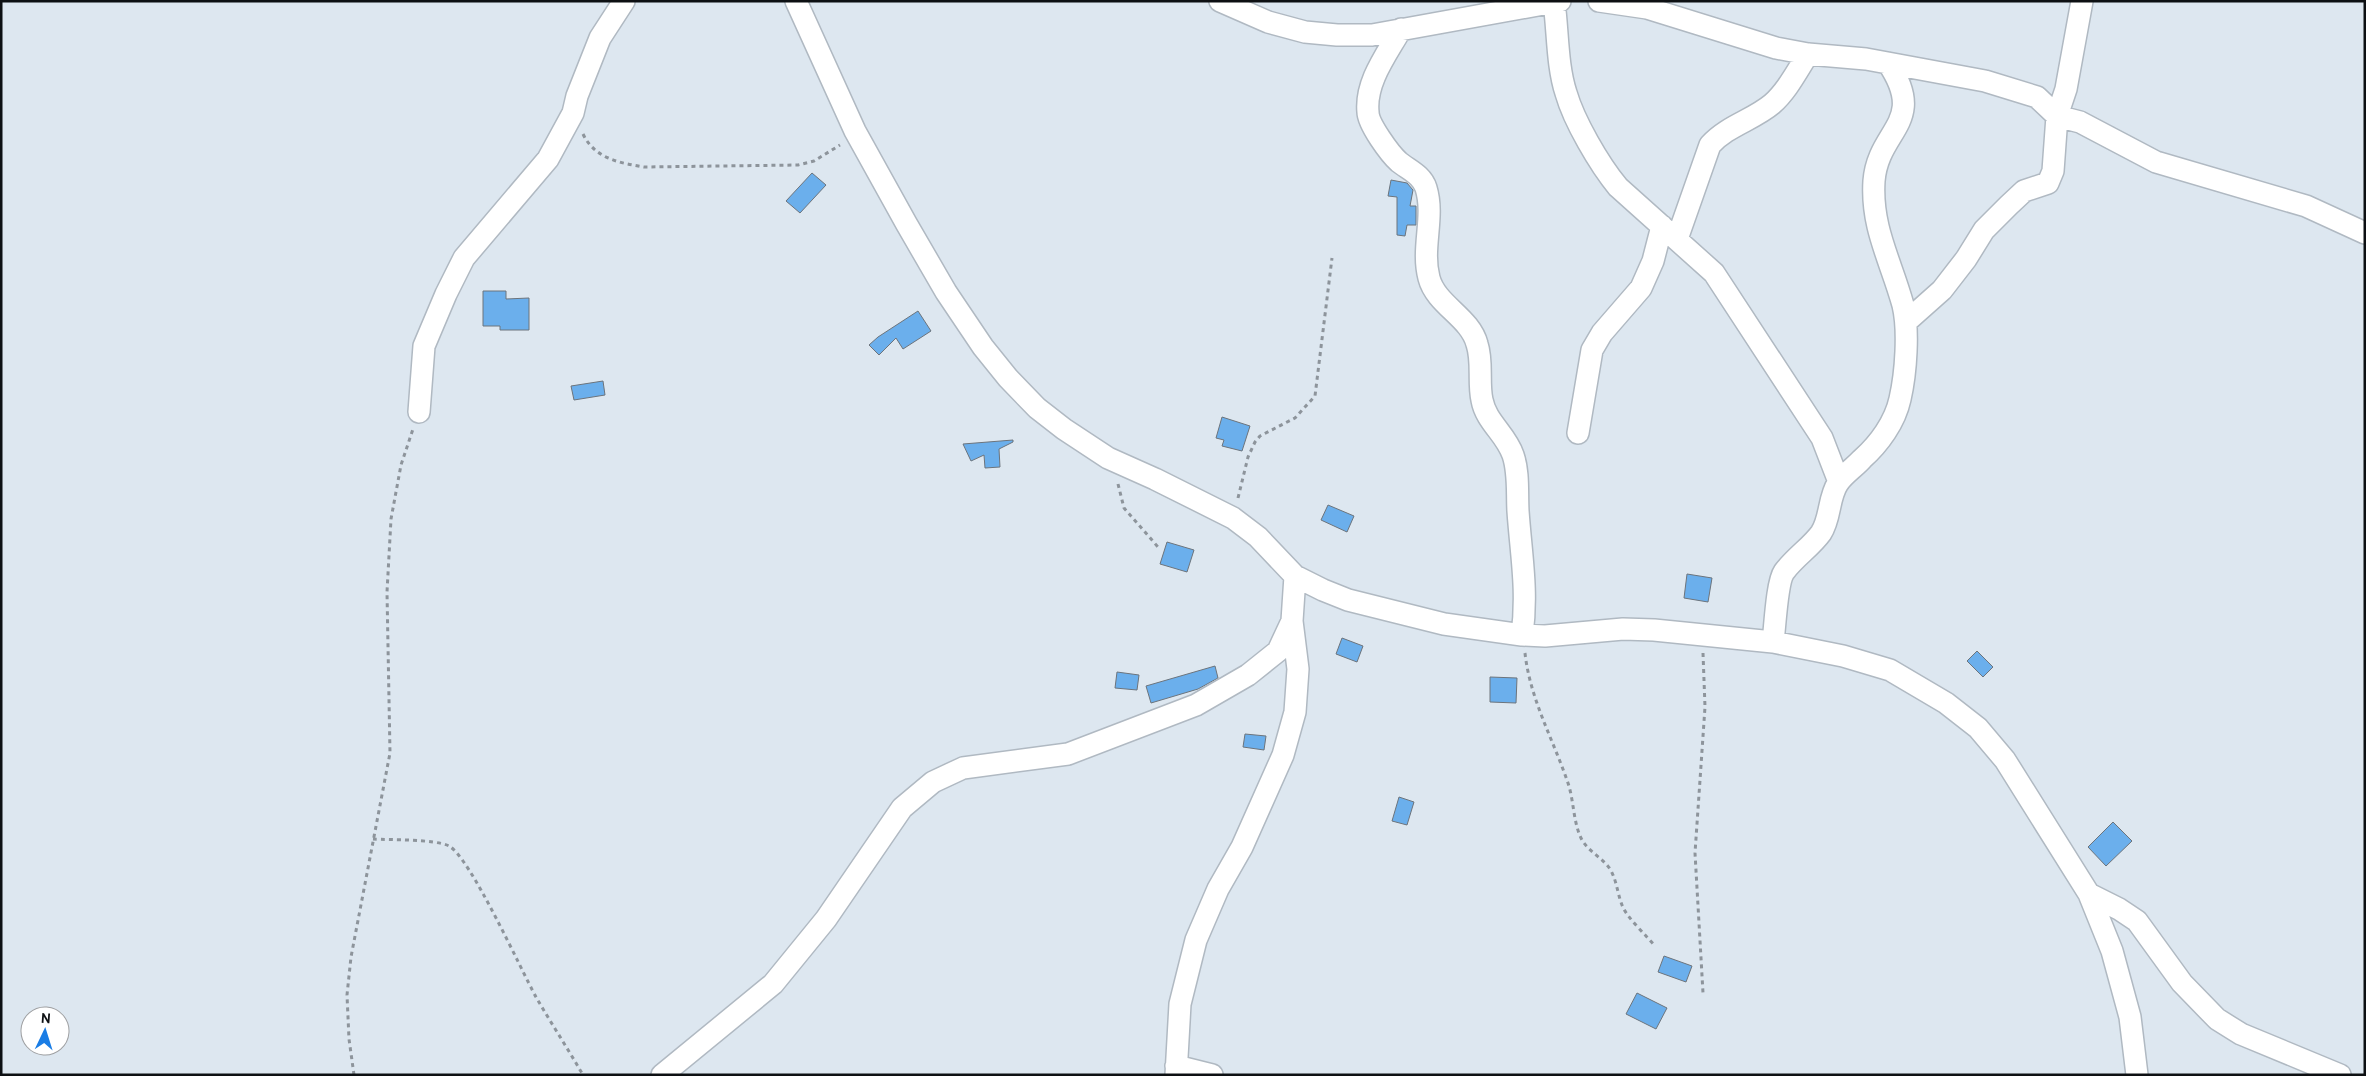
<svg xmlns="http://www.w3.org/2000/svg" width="2366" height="1076" viewBox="0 0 2366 1076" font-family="Overpass,sans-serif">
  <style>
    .building { fill: #6bafec; stroke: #6c747c }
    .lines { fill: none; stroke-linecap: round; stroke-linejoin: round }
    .street-casing { stroke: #b0b9c2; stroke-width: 24 }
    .path { stroke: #8d949b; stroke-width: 3; stroke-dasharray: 4 4; stroke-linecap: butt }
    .street { stroke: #fff; stroke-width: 21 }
  </style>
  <rect width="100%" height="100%" fill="#dde7f0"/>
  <path class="building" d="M812,173l14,12 -26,28 -14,-12z
    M1391,180l16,3 6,7 -3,16h6v19h-9l-2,11 -8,-1v-38l-9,-1z
    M483,291h23v8l23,-1v32h-29v-4h-17z
    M918,311l13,20 -28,18 -7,-11 -17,17 -10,-10 9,-8z
    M603,381l2,14 -31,5 -3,-14z
    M1222,417l28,9 -8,25 -20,-5 2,-6 -8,-2z
    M1013,440v2l-14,7 1,18 -15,1 -1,-13 -13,6 -8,-17z
    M1328,505l26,11 -7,16 -26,-12z
    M1167,542l27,8 -7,22 -27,-8z
    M1687,574l25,4 -4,24 -24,-4z
    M1342,638l21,8 -6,16 -21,-8z
    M1977,651l16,16 -10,10 -16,-16z
    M1215,666l3,12 -20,11 -47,14 -5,-17z
    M1117,672l22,3 -2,15 -22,-2z
    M1490,677l27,1 -1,25 -26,-1z
    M1245,734l21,2 -2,14 -21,-3z
    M1399,797l15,5 -7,23 -15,-4z
    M2113,822l19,19 -26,25 -18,-19z
    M1664,956l28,10 -6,16 -28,-10z
    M1637,993l30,15 -11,21 -30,-15z"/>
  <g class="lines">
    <defs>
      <path id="street" d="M796,1l59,130 51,92 40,69 37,55 25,31 29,30 27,21 44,29 47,21 78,39 25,19 37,39 28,14 25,10 96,24 78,11 23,1 78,-7 31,1 119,12 70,14 47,14 56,33 32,25 27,32 84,134 23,57 18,66 7,58
        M1220,1l48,21 37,10 32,3h35l188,-34
        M1599,1l48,7 129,40 32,6 58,5 119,22 52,16 20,19 23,6 76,40 150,44 59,27
        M1554,2c4,29 3,64 12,91 8,28 33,71 52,94l96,86 108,165 17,44
        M1401,29c-14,25 -36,53 -33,83 0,12 22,42 31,50 10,8 23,13 27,26 9,29 -5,60 3,90 7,27 41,39 48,66 6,18 1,38 5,56 4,22 24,34 31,55 6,17 4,38 5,56 3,43 10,80 4,124
        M1677,239l33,-94c17,-19 43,-25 62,-41 15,-13 25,-33 36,-50
        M1906,322l36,-32 24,-31 18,-29 25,-25 15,-14 24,-8 5,-12 4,-55 9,-27 16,-88
        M419,412l5,-66 22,-52 18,-36 84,-99 25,-46 4,-17 23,-58 24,-37
        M1578,433l14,-83 10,-17 39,-45 12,-27 9,-35
        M1773,642c2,-16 4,-60 11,-70 11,-15 27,-25 37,-39 10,-15 7,-35 17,-50 6,-9 17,-16 24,-24 17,-15 33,-37 38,-60 6,-26 9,-69 3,-94 -12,-44 -32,-77 -29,-124 4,-52 54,-58 14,-118
        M2089,894l30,15 18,12 45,62 35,36 24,15 99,41
        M1176,1066l36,9
        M662,1075l111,-91 53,-65 76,-111 31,-26 30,-14 105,-14 128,-49 52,-30 30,-24 14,-30 3,-45
        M1176,1075l4,-71 16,-64 22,-51 24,-42 41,-92 12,-43 3,-43 -6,-48"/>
    </defs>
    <use href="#street" class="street-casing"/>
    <path class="path" d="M583,134c12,25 37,29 61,33l154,-2 16,-4 26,-16
      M1118,484l6,24 34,39
      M1238,498l10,-41 7,-15 5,-6 35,-18 20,-22 17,-138
      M1525,653c5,46 28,86 43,130 6,18 5,38 13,55 6,13 21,19 29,31 7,12 7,23 12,36 4,12 25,31 33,41
      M1703,653l2,54 -10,146 8,140
      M373,839c17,1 62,0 76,7 21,11 72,124 87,151 15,26 32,52 47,78
      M354,1075l-5,-36 -2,-44 4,-38 39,-204 -3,-161 4,-73 10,-54 12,-36"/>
    <use href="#street" class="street"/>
  </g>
  <rect width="2366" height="1076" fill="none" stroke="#0d1013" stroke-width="5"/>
  <g transform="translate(45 1031) rotate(4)"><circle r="24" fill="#ffffff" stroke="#9e9fa1"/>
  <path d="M0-4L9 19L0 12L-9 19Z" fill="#1a7de5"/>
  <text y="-8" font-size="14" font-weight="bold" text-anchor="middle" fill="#0d1013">N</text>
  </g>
</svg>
